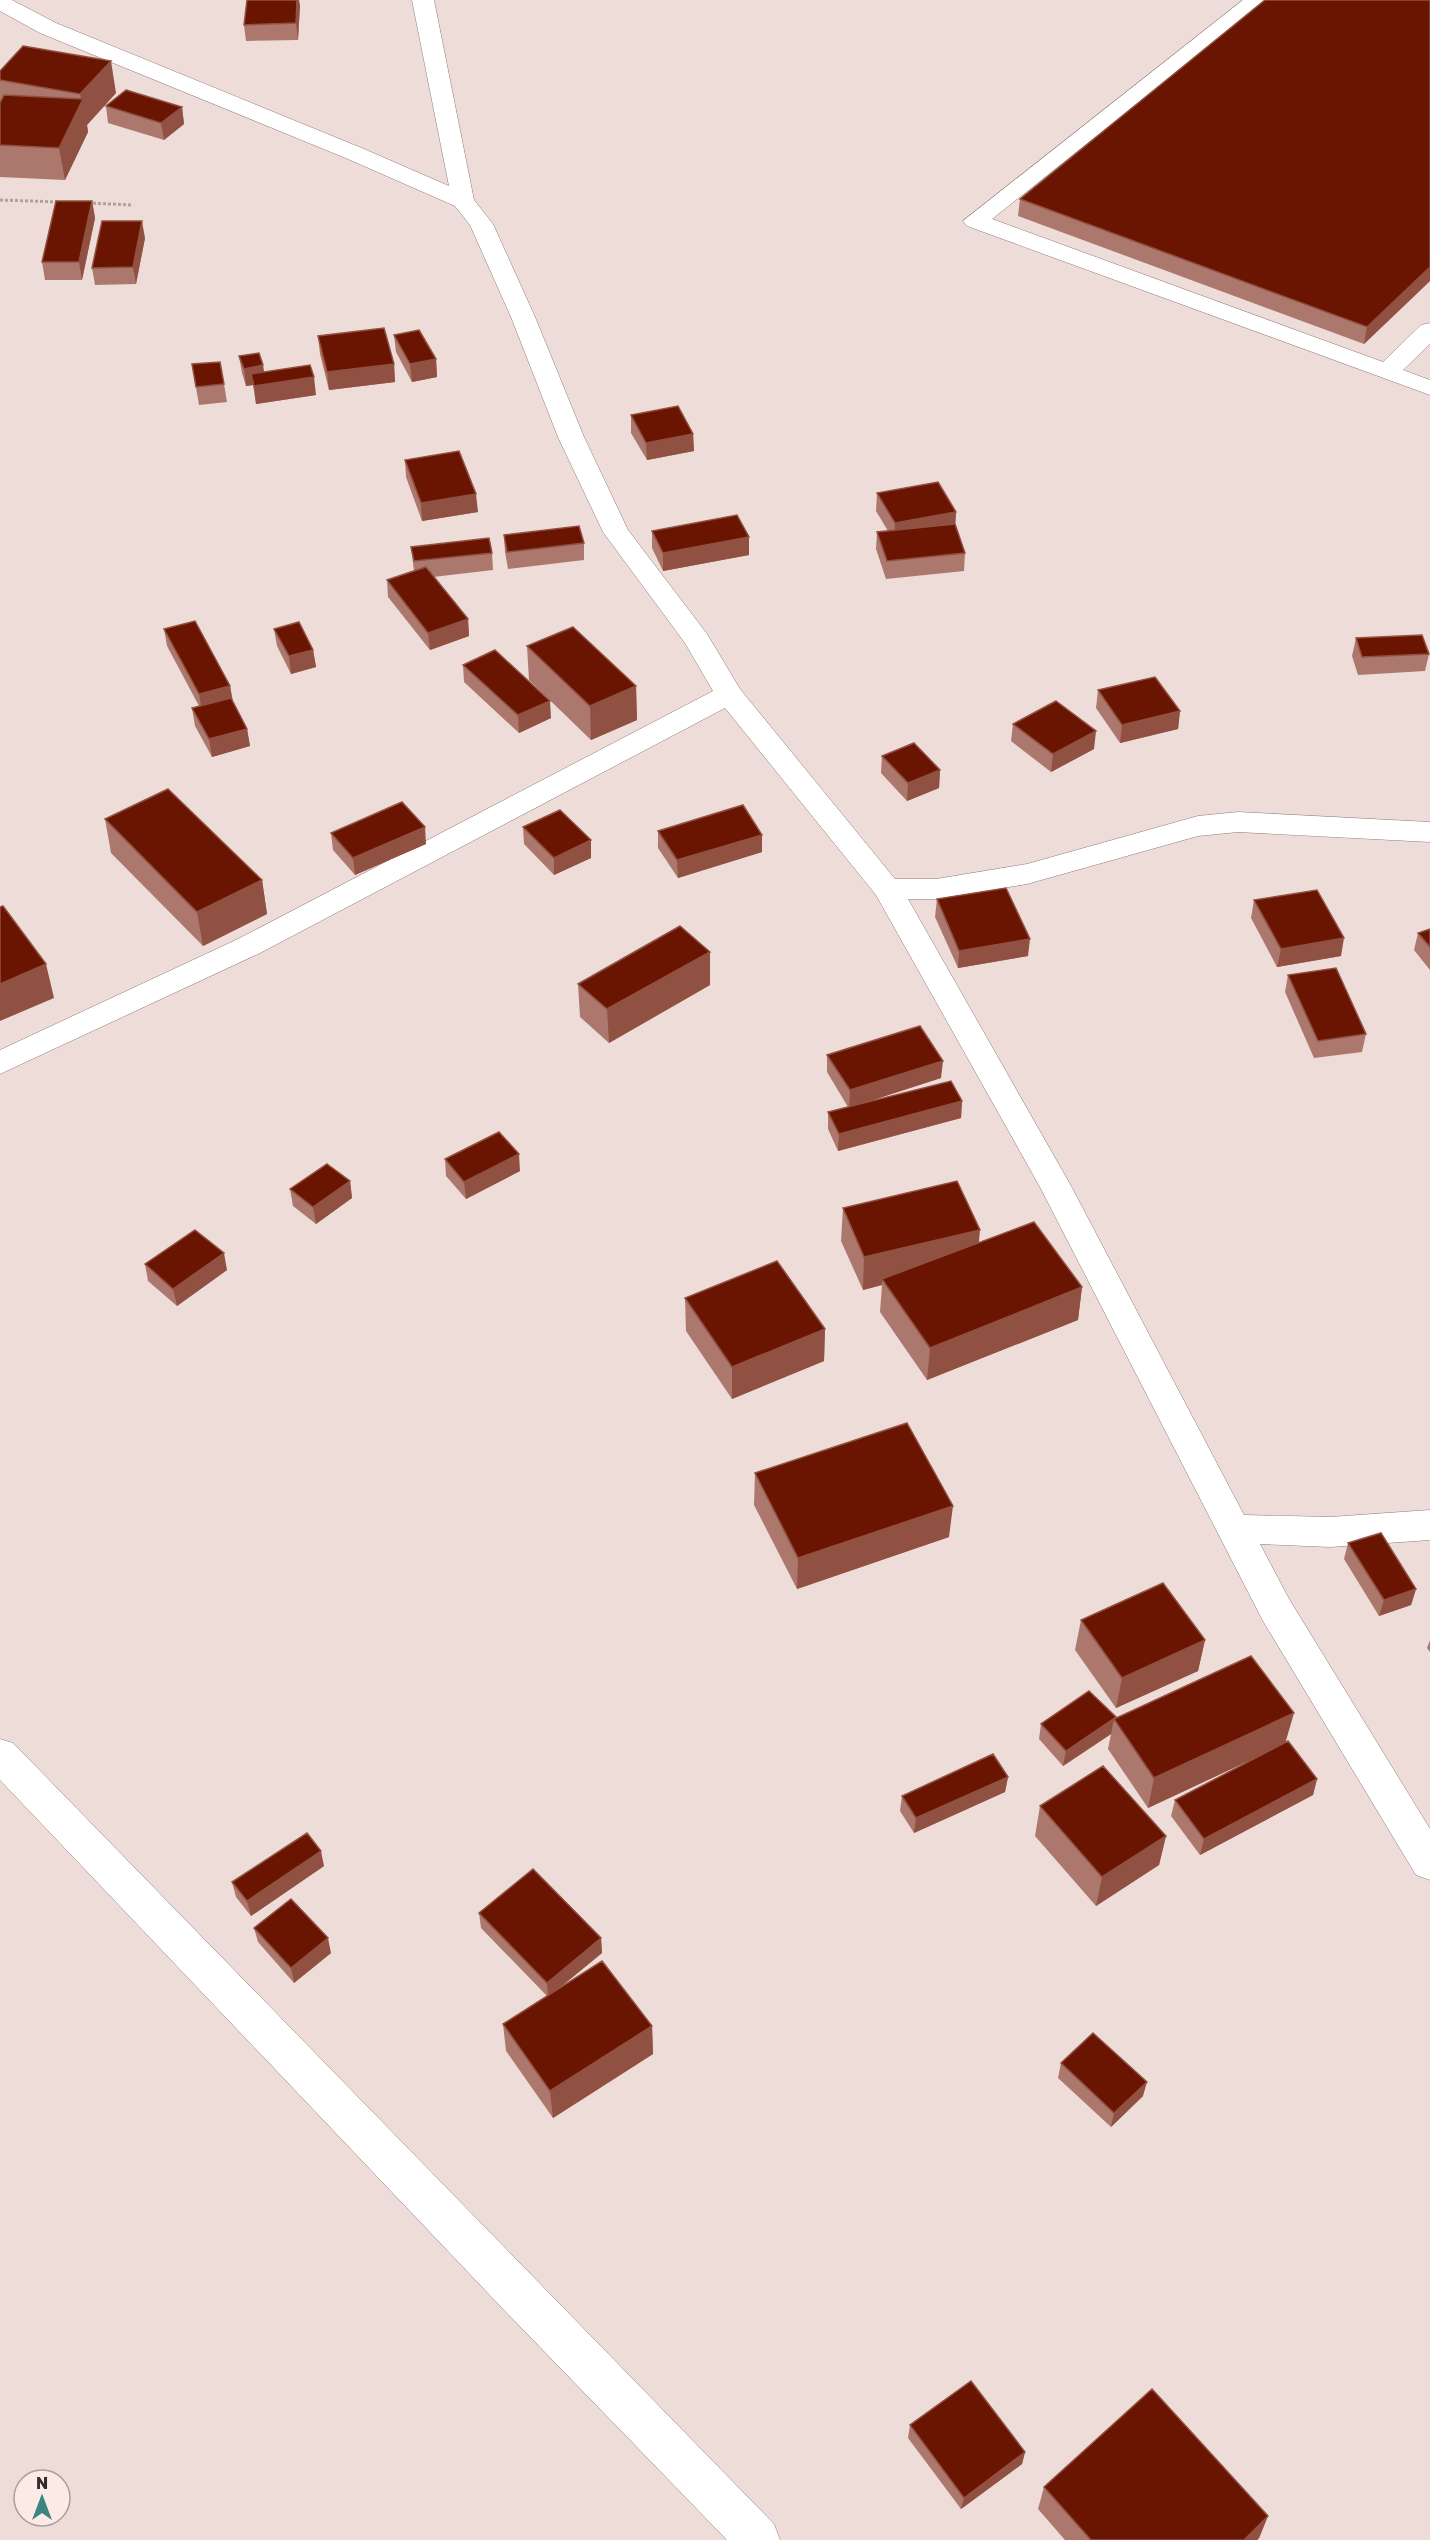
<svg xmlns="http://www.w3.org/2000/svg" width="1430" height="2540" viewBox="0 0 1430 2540" font-family="'Golos Text',sans-serif">
  <style>
    .lines { fill: none; stroke-linecap: round; stroke-linejoin: round }
    .minor-casing { stroke: #8c7d79; stroke-width: 1 }
    .path { stroke: #afa19e; stroke-width: 3; stroke-dasharray: 3 2; stroke-linecap: butt }
    .minor { fill: #fff; fill-rule: evenodd }
    .wall { fill: #ac786d }
    .shaded-wall { fill: #915142 }
    .building { fill: #691502; stroke: #915142; stroke-width: 1.5 }
  </style>
  <rect width="100%" height="100%" fill="#eedcd8"/>
  <g class="lines">
    <defs>
      <path id="minor" d="M0,0h12l44,23 308,126 85,37 -37,-186h22l40,200 19,24 42,93 49,120 44,93 79,104 33,55 155,190h41l91,-15 171,-48 40,-4 192,10v20l-192,-10 -40,4 -171,48 -91,15h-28l163,287 173,329 86,2 100,-7v30l-100,7 -70,-3 29,55 141,230v51l-14,-5 -153,-254 -223,-434 -164,-292 -151,-187 -465,245 -260,121v-24l238,-111 475,-248 -28,-48 -82,-111 -45,-95 -47,-120 -41,-92 -15,-19 -107,-47 -308,-126 -40,-22z
        M1243,0h24l-275,219 391,143 38,-37 9,-2v21l-27,26 27,10v15l-463,-169 -4,-5z
        M0,1739l13,4 761,781 6,16h-53l-222,-229 -505,-531z"/>
    </defs>
    <use href="#minor" class="minor-casing"/>
    <path class="path" d="M0,200l59,2
      M88,203l45,2"/>
    <use href="#minor" class="minor"/>
  </g>
  <path class="wall" d="M1430,0v281l-66,63 -346,-128 2,-17z
    M300,5l-2,35 -52,1 -2,-16z
    M0,71l116,22 -29,32 1,7 -23,48 -65,-3z
    M106,106l76,1 2,17 -20,16 -56,-17z
    M92,201l3,17 -13,62h-37l-3,-18z
    M145,238l-9,46 -41,1 -3,-17z
    M394,335l42,24 1,18 -25,5 -16,-30z
    M318,336l76,28 1,18 -66,8 -9,-36z
    M239,356l25,16 52,23 -60,9 -3,-19 -7,1 -4,-13z
    M192,364l32,20 3,18 -28,3z
    M631,415l62,19 1,17 -47,9 -16,-27z
    M405,460l73,52 -56,9 -16,-44z
    M877,493l79,19 -1,13 10,28 -1,18 -78,8 -10,-30 1,-17 11,-1 -12,-20z
    M652,531l97,24 -86,16 -11,-23z
    M504,535l80,8v17l-76,9 -3,-17z
    M411,547l81,6 1,17 -60,7 35,42 1,17 -39,14 -42,-53 -1,-17 27,-9z
    M164,629l66,57 3,15 14,28 3,17 -38,11 -17,-31 -3,-18 7,-2 -32,-60z
    M274,629l39,21 3,17 -25,7 -14,-28z
    M1356,638l73,16 -4,17 -67,4 -6,-19z
    M527,646l109,40 1,34 -46,20 -62,-60z
    M463,665l88,53 -32,15 -55,-51z
    M1098,690l82,21 -2,18 -58,14 -24,-35z
    M1013,724l81,25 -43,23 -40,-31z
    M882,756l58,14 -1,18 -32,13 -26,-28z
    M105,819l157,61 5,34 -64,32 -92,-93z
    M523,827l68,31 -37,17 -30,-31z
    M658,831l104,21 -84,26 -20,-30z
    M331,833l95,11 -71,31 -22,-25z
    M937,899l91,57 -70,12 -23,-51z
    M1254,900l87,56 -64,11 -26,-49z
    M1430,929v41l-16,-20 4,-17z
    M710,952v33l-101,58 -29,-26 -2,-33z
    M1288,975l78,59 -4,18 -48,6 -29,-66z
    M827,1055l114,23 -76,24 97,-1 -1,17 -123,33 -10,-22v-17l20,-5 -21,-35z
    M445,1159l75,12 -54,28 -20,-23z
    M350,1181l2,17 -36,26 -23,-18 -3,-17z
    M843,1208l136,35 103,44 -4,33 -151,60 -47,-68 2,-27 -19,5 -22,-49z
    M145,1264l82,6 -50,36 -29,-25z
    M685,1298l140,31 -1,32 -92,38 -46,-68z
    M755,1473l194,64 -152,52 -43,-84z
    M1348,1543l68,46 -5,16 -32,11 -35,-57z
    M1081,1620l124,20 -7,31 -82,37 -41,-58z
    M1430,1640v12l-3,-4z
    M1116,1718l170,24 31,37 -4,16 -113,60 -29,-39 4,-16 86,-45 -113,53 -40,-59 3,-15 -48,32 -24,-27 2,-15z
    M1008,1777l-3,15 -91,41 -14,-22 2,-15z
    M1040,1806l126,30 -7,29 -63,41 -61,-70z
    M324,1866l-73,50 -15,-19 -4,-15z
    M479,1913l122,25 1,15 -41,34 91,39 1,28 -100,64 -47,-67 -3,-27 44,-28 -66,-68z
    M254,1928l77,25 -37,30 -36,-41z
    M1061,2063l82,33 -32,31 -53,-49z
    M910,2425l115,27 -3,12 -61,45 -53,-71z
    M1044,2487l224,29 -9,22 -2,2h-192l-27,-31z"/>
  <path class="shaded-wall" d="M297,0h2l1,5 -2,35 -2,-17z
    M111,61l5,32 -29,32 1,7 -23,48 -6,-32 23,-46 -2,-8z
    M182,107l2,17 -20,16 -3,-17z
    M92,201l3,17 -13,62 -3,-18z
    M142,221l3,17 -9,46 -3,-17z
    M1430,267v14l-66,63 3,-17z
    M436,359l1,18 -25,5 -2,-18z
    M394,364l1,18 -66,8 -2,-18z
    M263,365l3,18 -15,-9 2,11 -7,1 -2,-17z
    M314,377l2,18 -60,9 -2,-18z
    M693,434l1,17 -47,9 -1,-17z
    M476,494l2,18 -56,9 -1,-18z
    M956,512l-1,17 -61,12 1,-18z
    M749,537v18l-86,16v-18z
    M468,619l1,17 -39,14 -2,-17z
    M313,650l3,17 -25,7 -2,-18z
    M230,686l3,18 -31,8 -3,-18z
    M636,686l1,34 -46,20 -1,-34z
    M550,701l1,17 -32,15 -1,-18z
    M1180,711l-2,18 -58,14 2,-18z
    M247,729l3,17 -38,11 -3,-18z
    M1096,731l-2,18 -43,23 2,-18z
    M940,770l-1,18 -32,13 1,-18z
    M425,827l1,17 -71,31 -2,-17z
    M762,835v17l-84,26 -1,-18z
    M591,840v18l-37,17v-17z
    M262,880l5,34 -64,32 -6,-34z
    M1344,938l-3,18 -64,11 4,-18z
    M1030,939l-2,17 -70,12 1,-17z
    M710,952v33l-101,58 -2,-34z
    M46,964l8,34 -54,23v-37z
    M943,1061l-2,17 -92,30 1,-18z
    M962,1101l-1,17 -123,33 1,-17z
    M519,1154l1,17 -54,28 -2,-17z
    M350,1181l2,17 -36,26 -3,-17z
    M980,1230l-3,33 -95,16v6l-19,5 1,-33z
    M224,1253l3,17 -50,36 -4,-17z
    M1082,1287l-4,33 -151,60 3,-32z
    M825,1329l-1,32 -92,38v-32z
    M953,1506l-4,31 -152,52 1,-31z
    M1416,1589l-5,16 -32,11 5,-16z
    M1205,1640l-7,31 -82,37 6,-30z
    M1294,1713l-9,31 -137,64 6,-30z
    M1114,1719l-3,15 -48,32 3,-15z
    M1008,1777l-3,15 -91,41 2,-15z
    M1317,1779l-4,16 -113,60 4,-16z
    M1166,1836l-7,29 -63,41 6,-29z
    M321,1851l3,15 -73,50 -4,-15z
    M328,1938l3,15 -37,30 -3,-15z
    M601,1938l1,15 -54,44 -1,-14z
    M652,2026l1,28 -100,64 -3,-27z
    M1147,2082l-4,14 -32,31 3,-14z
    M1025,2452l-3,12 -61,45 3,-11z
    M1268,2516l-9,22 -2,2h-13z"/>
  <path class="building" d="M247,0h50l-1,23 -52,2z
    M1265,0h165v267l-63,60 -347,-128z
    M23,46l88,15 -31,33 -80,-14v-9z
    M126,90l56,17 -21,16 -55,-17z
    M4,95l79,4 -24,49 -59,-3v-42z
    M56,201h36l-13,61h-37z
    M102,221h40l-9,46 -41,1z
    M384,328l10,36 -67,8 -9,-36z
    M419,330l17,29 -26,5 -16,-29z
    M259,353l4,12 -19,4 -5,-13z
    M220,362l4,22 -28,3 -4,-23z
    M310,365l4,12 -60,9 -3,-12z
    M678,406l15,28 -47,9 -15,-28z
    M459,451l17,43 -55,9 -16,-43z
    M938,482l18,30 -61,11 -18,-30z
    M737,515l12,22 -86,16 -11,-22z
    M955,524l10,29 -78,8 -10,-29z
    M579,526l5,17 -77,9 -3,-17z
    M489,538l3,15 -78,8 -3,-14z
    M426,567l42,52 -40,14 -41,-53z
    M195,621l35,65 -31,8 -35,-65z
    M299,622l14,28 -24,6 -15,-27z
    M573,627l63,59 -46,20 -63,-60z
    M1422,635l7,19 -67,3 -6,-19z
    M495,650l55,51 -32,14 -55,-50z
    M1155,677l25,34 -58,14 -24,-35z
    M231,698l16,31 -38,10 -17,-31z
    M1056,701l40,30 -43,23 -40,-30z
    M914,743l26,27 -32,13 -26,-27z
    M168,789l94,91 -65,32 -92,-93z
    M402,802l23,25 -72,31 -22,-25z
    M743,805l19,30 -85,25 -19,-29z
    M560,810l31,30 -37,18 -31,-31z
    M1006,888l24,51 -71,12 -22,-52z
    M1317,890l27,48 -63,11 -27,-49z
    M3,906l43,58 -46,20v-77z
    M680,926l30,26 -103,57 -29,-25z
    M1430,929v18l-12,-14z
    M1336,968l30,66 -48,7 -30,-66z
    M920,1026l23,35 -93,29 -23,-35z
    M951,1081l11,20 -123,33 -11,-22z
    M499,1132l20,22 -55,28 -19,-23z
    M327,1164l23,17 -37,26 -23,-18z
    M957,1181l23,49 -116,27 -21,-49z
    M1034,1222l48,65 -152,61 -48,-69z
    M195,1230l29,23 -51,36 -28,-25z
    M777,1261l48,68 -93,38 -47,-69z
    M907,1423l46,83 -155,52 -43,-85z
    M1381,1533l35,56 -32,11 -36,-57z
    M1163,1583l42,57 -83,38 -41,-58z
    M1251,1656l43,57 -140,65 -40,-59z
    M1089,1691l27,26 -50,34 -25,-27z
    M1288,1741l29,38 -113,60 -29,-39z
    M993,1754l15,23 -92,41 -14,-22z
    M1103,1766l63,70 -64,41 -62,-71z
    M307,1833l14,18 -74,50 -15,-19z
    M533,1869l68,69 -54,45 -68,-70z
    M291,1899l37,39 -37,30 -37,-40z
    M602,1961l50,65 -102,65 -47,-67z
    M1093,2033l54,49 -33,31 -53,-50z
    M971,2381l54,71 -61,46 -54,-73z
    M1152,2389l116,127 -24,24h-153l-47,-53z"/>
  <g transform="translate(42 2498)"><circle r="28" fill="#fbeae5" stroke="#ab9e9a" stroke-width="1.5"/>
  <path d="M0-4.5L10 22L0 15L-10 22Z" fill="#3c8480"/>
  <text y="-9" font-size="16" font-weight="bold" text-anchor="middle" fill="#322c2a">N</text>
  </g>
</svg>
